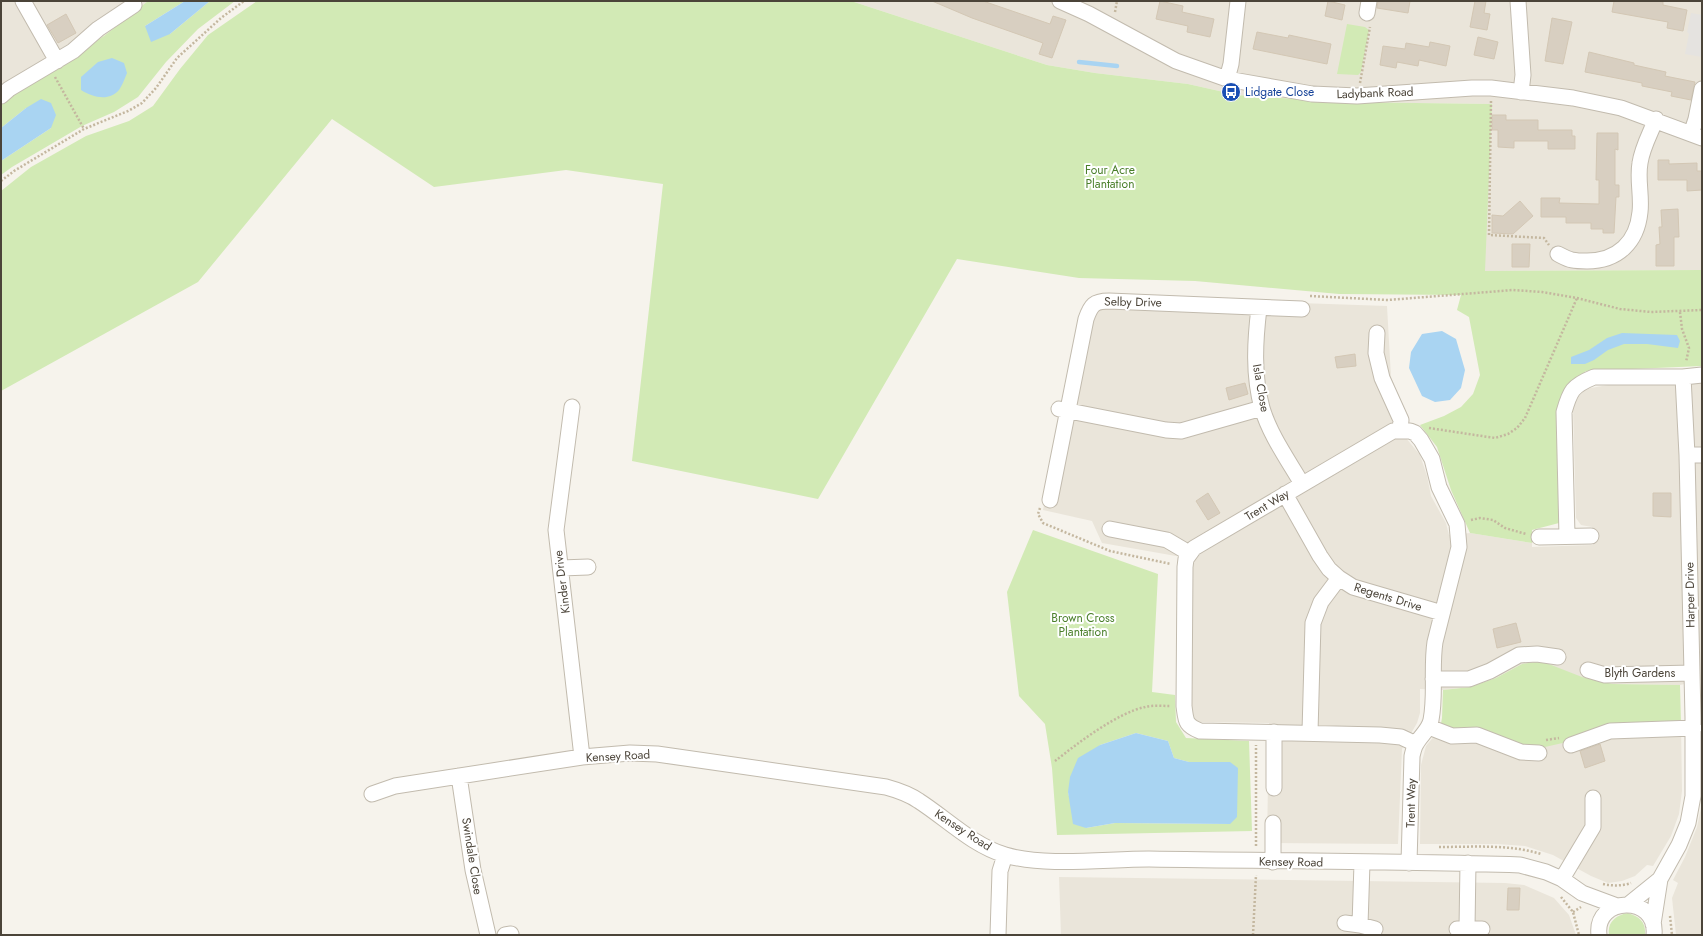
<svg xmlns="http://www.w3.org/2000/svg" width="1703" height="936" viewBox="0 0 1703 936" font-family="Jost,sans-serif">
  <style>
    .residential { fill: #eae5da }
    .green { fill: #d2eab5; fill-rule: evenodd }
    .parking { fill: #e5e3e0 }
    .water { fill: #a9d4f2 }
    .lines { fill: none; stroke-linecap: round; stroke-linejoin: round }
    .stream { stroke: #a9d4f2; stroke-width: 4.5 }
    .building { fill: #d8cfc1; stroke: #d3c7b4 }
    .minor-casing { stroke: #c2bbae; stroke-width: 17 }
    .path { stroke: #c4b79f; stroke-width: 2.5; stroke-dasharray: 2 2; stroke-linecap: butt }
    .minor { stroke: #fff; stroke-width: 15 }
    .labels { text-anchor: middle; dominant-baseline: central; stroke-width: 4; stroke-linejoin: round; paint-order: stroke }
    .transit-label { font-size: 12px; fill: #164399; stroke: #fff; text-anchor: start }
    .street-label { font-size: 12px; fill: #4b4439; stroke: #fff }
    .park-label { font-size: 12px; fill: #4a7f2a; stroke: #fff }
  </style>
  <rect width="100%" height="100%" fill="#f6f3ec"/>
  <path class="residential" d="M1,1h147l-44,35 -93,59 -10,9z
    M851,1h851v269l-218,1 8,-167 -152,-2 -103,-7 -49,-11 -93,-11 -48,-8z
    M1096,296l291,10 4,71 18,46 -17,-2 28,34 7,21 4,20 15,27 3,12 21,-2 62,10v4l61,-2 -1,-18 -11,-2 -5,-7 -3,-109 2,-8 10,-12 23,-4 94,-2v297l-22,5 -67,-1 -91,-20 -26,14 -26,9 -27,3 -23,-1v24l-3,10 -15,26 -4,95 -131,-1 2,-120 -69,-1 -6,-2 -3,-5 2,-156 -91,-16 -10,-22 -49,-11 39,-201z
    M1681,724l1,67 -3,23 -8,22 -18,30 -6,-1 -12,11 -13,5 -14,2 -17,-7 -38,-21 -28,-9 -28,-2h-77l1,-79 5,-19 14,-17 136,11z
    M1702,803v132h-26l-4,-37 6,-15 -5,-3 12,-23 12,-30z
    M1059,877l446,6 19,2 30,13 15,17 7,20h-515z"/>
  <path class="green" d="M148,1h37l-40,25 25,8 40,-33h25l-37,28 -32,33 -28,35 -24,15 -32,14 -70,41 -11,8v-14l50,-33 -25,-20 -25,20v-24l10,-9 93,-59z
    M257,1h594l196,64 48,8 93,11 49,11 103,7 152,2 -7,167 217,-1v96l-116,5 -21,17 -6,135 -27,7v13l-62,-10 -19,-43 -14,-43 -17,-22 24,-9 17,-9 12,-13 7,-19 -11,-58 -12,-7 4,-15 -122,-1 -144,-13 -116,-3 -122,-19 -139,240 -186,-38 31,-277 -97,-14 -132,17 -102,-68 -134,163 -197,109v-200l30,-24 55,-31 43,-15 24,-15 27,-37 28,-34z
    M1347,24l18,3 4,3 -8,42 -3,3 -21,-1z
    M1033,530l125,44 -6,118 23,3 1,27 10,16 63,3 3,90 -195,4 -5,-67 -7,-44 -26,-28 -12,-104zM1136,733l32,8 6,17 15,4h41v62l-115,-1 -29,5 -15,-23 -3,-13 32,-47z
    M1541,661l41,16 31,7 67,1 1,39 -105,16 -40,9 -96,-20 2,-11 1,-28 27,-3 26,-9 26,-14z
    M1628,913c12,4 18,9 17,22h-36c-2,-13 7,-20 19,-22z"/>
  <path class="parking" d="M1691,13l11,2v42l-17,-3 4,-20 -2,-2z"/>
  <path class="water" d="M185,1h25l-40,33 -19,8 -6,-16z
    M112,58l12,5 3,10c-2,5 -5,13 -8,17 -10,12 -27,7 -38,0v-13l17,-15z
    M41,99l10,4 5,12 -5,13 -50,33v-33l25,-20z
    M1442,331l14,8 9,31 -4,18 -11,12 -15,2 -13,-6 -13,-28 2,-16 11,-18z
    M1622,333l55,2 3,6 -2,7 -31,-4h-23l-16,6 -14,10 -9,4h-14v-7l18,-7 18,-12z
    M1136,733l32,8 6,17 15,4h41l8,6 -1,49 -7,7 -115,-1 -29,5 -13,-4 -5,-32 2,-15 8,-19 22,-13z"/>
  <g class="lines">
    <path class="stream" d="M1079,62l38,4"/>
  </g>
  <path class="building" d="M932,1h51l67,23 3,-8 13,4 -14,38 -13,-4 4,-11 -71,-25z
    M1160,1l23,5 -1,6 32,7 -4,18 -23,-5 1,-6 -32,-7z
    M1328,1l17,4 -3,15 -17,-4z
    M1378,1h32l-2,12 -31,-5z
    M1475,1h11l-2,12 6,1 -3,16 -17,-3z
    M1614,1h42l7,1v3l24,5 -4,21 -16,-3 1,-6 -56,-10z
    M66,14l10,19 -18,10 -11,-18z
    M1552,18l20,4 -9,42 -18,-3z
    M1257,32l31,6 1,-3 42,9 -4,20 -74,-15z
    M1478,37l20,5 -4,17 -20,-4z
    M1430,42l20,4 -4,20 -27,-6 -1,6 -21,-4 -1,6 -16,-3 3,-19 22,3 1,-6 23,4z
    M1589,52l45,11v2l32,7 -1,4 30,6 -4,18 -20,-4 1,-4 -30,-6v-3l-57,-11z
    M1492,115h14v5h32v10h34v6h3v13h-27v-8h-34v7l-16,-1v-17h-6z
    M1597,133h21v17l-3,-1v36h4v12h-3l-2,36h-11v-4h-12v-6h-25v-6h-25v-19h19l-1,5 40,1v-24h-3z
    M1658,160h11v4l28,-1v8h5v19l-15,1v-11h-29z
    M1520,201l13,15 -20,18 -21,-1v-18l11,1z
    M1678,209l1,28h-5v29h-18v-21l4,-1 -1,-17h3l-1,-17z
    M1512,244h18l-1,23h-17z
    M1355,354l1,12 -19,2 -2,-11z
    M1245,383l3,11 -19,6 -3,-12z
    M1208,493l12,20 -12,7 -12,-19z
    M1653,493h18v24l-18,-1z
    M1516,623l5,19 -24,6 -4,-19z
    M1600,744l5,17 -20,7 -5,-17z
    M1508,888h12l-1,22h-12z"/>
  <g class="lines">
    <defs>
      <path id="minor" d="M23,1l34,60
        M1060,1l29,13 87,47 51,18 85,15 45,2 115,-8h19l82,10 48,10 81,30
        M1518,1l5,74 -2,17
        M1367,13l2,-12
        M1227,79l4,-15 7,-63
        M1,96l8,-7 64,-38 25,-22 36,-24
        M1691,134l5,-15 6,-30
        M1558,254c4,2 9,5 14,6 5,1 11,1 15,1 31,0 50,-19 53,-49 2,-16 -3,-33 0,-49 2,-15 10,-29 16,-44
        M1259,308c-4,33 -6,67 3,100 8,27 26,52 40,76
        M1377,333l-1,20 6,25 19,42 -1,10
        M572,407l-16,123 26,227
        M1059,409l107,21 15,1 81,-23
        M1687,455h15
        M1285,494l35,62 9,13 10,9 14,9 89,26
        M1050,500l36,-181c5,-14 8,-18 23,-18l193,8
        M1110,529l57,11 22,13
        M1567,536l-3,-124c6,-21 8,-26 30,-35h89l19,-2
        M1539,537l52,-1
        M561,568l27,-1
        M1588,670l17,5 87,-2
        M1433,679h36l21,-8 29,-16 18,-1 21,3
        M1429,727l23,9 25,-1 44,17 18,1
        M1274,732v56
        M1310,732l3,-109 8,-21 18,-24
        M1571,745l39,-14 84,-3
        M459,776l14,94 15,65
        M372,794l23,-8 187,-29 48,-4 27,1 229,33c11,3 23,7 33,14 28,18 53,44 86,54 41,12 100,4 144,4 123,2 247,2 371,6l26,7 16,7 20,14 35,13
        M1273,862v-39
        M1409,863l3,-107c1,-4 2,-9 4,-12 5,-9 13,-14 15,-24 5,-25 0,-52 4,-78l24,-95 -2,-23 -18,-37 -7,-28 -11,-19 -6,-7 -5,-2h-17l-199,117 -8,11 -1,8 -1,139c2,15 1,19 16,25l180,4 21,2 15,7
        M1562,879l31,-52v-29
        M1629,904l31,-25
        M1345,923l15,2 15,4
        M1653,924l7,-45 19,-34 9,-22 5,-27v-79l-6,-262 -4,-78
        M1360,925l2,-62
        M1467,928l1,-65
        M1457,929h25
        M505,935l6,-1
        M998,935l2,-64 5,-16
        M1599,935c-5,-39 59,-41 55,0"/>
    </defs>
    <use href="#minor" class="minor-casing"/>
    <path class="path" d="M1115,12l2,-11
      M55,77l29,52
      M1360,83l10,-56
      M1491,101l-2,134 55,3 5,7
      M1,181l13,-10 70,-42 44,-18 14,-8 14,-15 21,-30 44,-40 23,-17
      M1310,296l78,4 125,-10 29,2 35,6 43,11 31,3 51,-2
      M1680,312l2,17 7,19 -3,14
      M1429,428l66,10 13,-4 9,-6 8,-10 52,-120
      M1040,508l-2,6 5,9 67,28 61,13
      M1471,520l9,-2 13,2 12,8 21,6
      M1546,740l13,-2
      M1055,761c23,-18 62,-48 90,-54 7,-2 17,-1 25,-1
      M1256,846v-101
      M1439,847c34,0 70,-3 102,7
      M1603,884c10,2 19,2 28,-1
      M1561,897l12,15 6,23
      M1573,912l8,-5
      M1670,916l2,19
      M1253,935l3,-60"/>
    <use href="#minor" class="minor"/>
  </g>
  <defs>
    <symbol id="bus-disc" viewBox="-11 -11 22 22"><circle r="9.5" fill="#1a4fb4" stroke="#fff"/><path d="M-5-6H5V4H4V6H2V4H-2V6H-4V4H-5ZM-3.5-4V0h7V-4ZM-3.5 1.2v1.5H-2V1.2ZM2 1.2v1.5H3.5V1.2Z" fill="#fff"/></symbol>
  </defs>
  <g fill-rule="evenodd">
    <use href="#bus-disc" x="1220" y="81" width="22" height="22"/>
  </g>
  <g class="labels">
    <g class="transit-label">
      <text x="1245" y="92">Lidgate Close</text>
    </g>
    <g class="street-label">
      <text transform="translate(1375 93) rotate(-2)">Ladybank Road</text>
      <text transform="translate(1133 302) rotate(1)">Selby Drive</text>
      <text transform="translate(1261 388) rotate(80)">Isla Close</text>
      <text transform="translate(1267 505) rotate(-31)">Trent Way</text>
      <text transform="translate(562 582) rotate(-97)">Kinder Drive</text>
      <text transform="translate(1690 595) rotate(-91)">Harper Drive</text>
      <text transform="translate(1388 597) rotate(17)">Regents Drive</text>
      <text x="1640" y="673">Blyth Gardens</text>
      <text transform="translate(618 756) rotate(-3)">Kensey Road</text>
      <text transform="translate(1411 803) rotate(-89)">Trent Way</text>
      <text transform="translate(963 830) rotate(33)">Kensey Road</text>
      <text transform="translate(472 856) rotate(81)">Swindale Close</text>
      <text transform="translate(1291 862) rotate(1)">Kensey Road</text>
    </g>
    <g class="park-label">
      <text x="1110" y="170">Four Acre<tspan x="1110" dy="14">Plantation</tspan></text>
      <text x="1083" y="618">Brown Cross<tspan x="1083" dy="14">Plantation</tspan></text>
    </g>
  </g>
  <rect width="1703" height="936" fill="none" stroke="#4b4439" stroke-width="4"/>
</svg>
